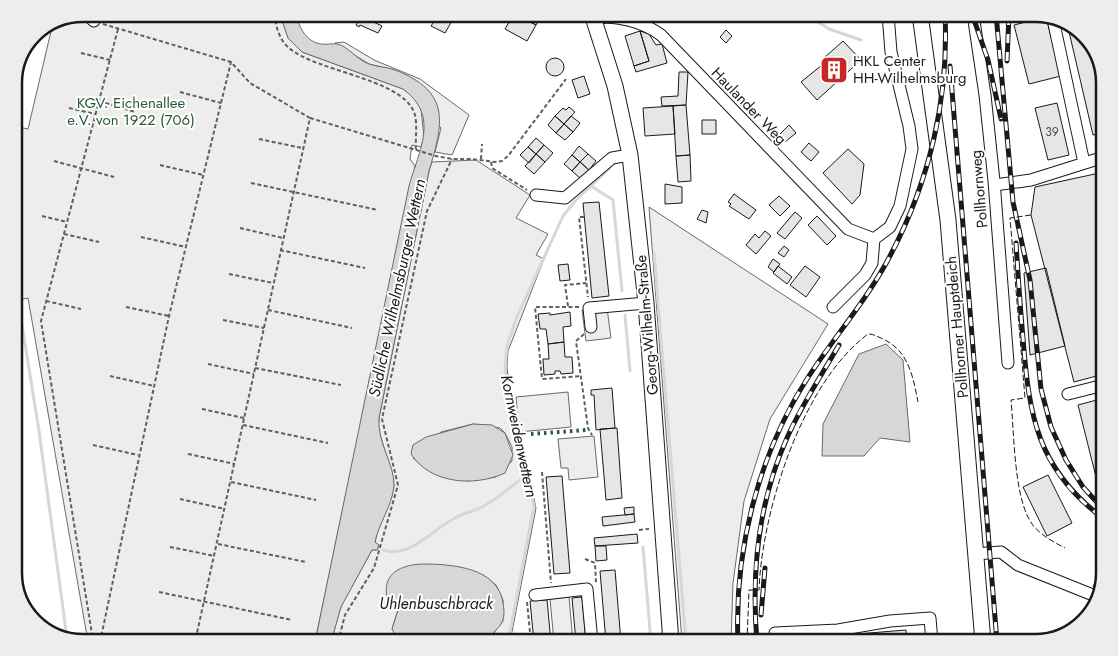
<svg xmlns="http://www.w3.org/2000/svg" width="1118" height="656" viewBox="0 0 1118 656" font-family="Jost,sans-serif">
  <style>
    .built { fill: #ededed; stroke: #6a6a6a; fill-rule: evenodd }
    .water { fill: #d7d7d7; stroke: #6a6a6a }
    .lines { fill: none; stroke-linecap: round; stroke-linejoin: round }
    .stream { stroke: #d7d7d7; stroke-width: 3 }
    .building { fill: #e6e6e6; stroke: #1a1a1a }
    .minor-casing { stroke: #1a1a1a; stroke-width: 13 }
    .major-casing { stroke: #1a1a1a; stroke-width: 17 }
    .path { stroke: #5f5f5f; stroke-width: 2; stroke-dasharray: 4 2.5; stroke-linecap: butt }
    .minor { stroke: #fff; stroke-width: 11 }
    .major { stroke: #fff; stroke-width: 15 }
    .rail-casing { stroke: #1a1a1a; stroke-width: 5 }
    .rail { stroke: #fff; stroke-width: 3; stroke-dasharray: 9; stroke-linecap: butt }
    .hedge { stroke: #2b5a34; stroke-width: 4; stroke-dasharray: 2.5 4; stroke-linecap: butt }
    .fence { stroke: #1a1a1a; stroke-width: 1; stroke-dasharray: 6 2.5; stroke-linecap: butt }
    .labels { text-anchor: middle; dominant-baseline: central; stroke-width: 4; stroke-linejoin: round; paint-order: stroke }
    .number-label { font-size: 12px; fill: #4d4d4d }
    .poi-label { font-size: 15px; fill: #1a1a1a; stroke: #fff; text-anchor: start }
    .park-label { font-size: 15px; fill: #2b5a34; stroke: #fff }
    .street-label { font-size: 15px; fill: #1a1a1a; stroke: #fff }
    .water-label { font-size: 16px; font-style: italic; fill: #1a1a1a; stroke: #fff }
    .rim { fill: none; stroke: #1a1a1a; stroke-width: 2.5 }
  </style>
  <rect width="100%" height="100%" fill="#fff"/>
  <path class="built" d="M84,14h196l8,24 14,14 101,37 9,7 9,12 3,29 -3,10 -9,-2 -2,14 5,7 -100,476h-227l-60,-344 -14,3v-175l14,3 24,-102z
    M344,42l30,18 46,19 49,36 -17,40 -17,-3 6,-24 -47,-58 -25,-6 -34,-21z
    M476,160l54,35 -14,23 32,16 -12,21 8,4 -36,92 -1,16 3,28 9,36 -3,-34 52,-5 3,35 -52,5 17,76 -26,134h-15l-2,-8 10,-13v-21l-7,-15 -13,-10 -95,6 -1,17 11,12 -6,19 11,12 4,1h-76l10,-36 31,-56h5l2,-5 -4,-2 2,-11 15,-36 2,-11 -2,-11 -14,-46 1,-10 50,-247 3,-9zM473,424l27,4 5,5 7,14v14l-16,16 -28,4 -37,-9 -18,-14 28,-26z
    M649,207l179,117 -58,95 -26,82 -11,82 -2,59h-49z
    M607,308l4,30 -25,3 -4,-31z
    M594,436l4,41 -29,3 -1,-12h-7l-3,-29z
    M569,597l4,45h-19l-4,-43z"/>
  <path class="water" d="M280,14h16c3,13 10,28 25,30 6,1 11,-1 16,0 11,2 20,16 32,20 9,3 18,3 26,6 57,22 48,54 34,101l-50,247c-2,25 16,47 15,68 -2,20 -15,37 -19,56l4,3 -2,5h-5l-31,57 -10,35h-16l94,-456c10,-36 31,-70 -6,-97l-101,-37 -14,-14z
    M886,344l17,16 7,82 -30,-4 -16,18h-42l1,-32 36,-70z
    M473,424l19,1 13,8 8,22 -8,18c-30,14 -75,11 -94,-19l2,-9 13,-8z
    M422,564c29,0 76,3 81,39 1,6 2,13 -1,19 -2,5 -7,8 -9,12l2,8h-88l-10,-4 -5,-9 6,-19 -11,-12c-5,-25 14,-33 35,-34z"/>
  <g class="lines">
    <path class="stream" d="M806,14l23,15 32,11
      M591,186l22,14 9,91
      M654,253l32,389
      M14,275l25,156 28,207
      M625,315l5,56
      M643,547l8,95
      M383,550c27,9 50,-21 72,-32 7,-5 17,-6 25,-10 17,-8 32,-22 47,-34
      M508,642l26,-136 -25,-107 -4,-30 2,-23 9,-27 47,-103 13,-16 34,-32"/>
  </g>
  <path class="building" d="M439,14h17l-11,19 -14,-7z
    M514,14l22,11 -9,16 -22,-12z
    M516,14h26l-6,11z
    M361,16l21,10 -4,7 -18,-8 -1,2 -3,-2z
    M1046,17l15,59 -32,8 -15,-59z
    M1067,23l28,25 9,31v54l-11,2z
    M726,30l6,6 -6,7 -6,-6z
    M640,31l9,30 -15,5 -9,-30z
    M640,31l9,3 7,11 6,-1 5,19 -31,9 -2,-6 15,-5z
    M843,41l18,19 -44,40 -16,-18 26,-21 -3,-3z
    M546 67a9 9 0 1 1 18 0a9 9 0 1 1-18 0Z
    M679,72h9l-2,33 -24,1 -1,-9 17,-1z
    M584,76l6,18 -12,4 -6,-18z
    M1057,103l12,52 -21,5 -13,-52z
    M686,105l4,50 -14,1 -3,-50z
    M673,106l2,28 -30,2 -2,-28z
    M569,107l6,5 -11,12 -9,-8 8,-8 3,2z
    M555,116l9,8 -8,9 -8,-8z
    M571,116l9,7 -7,9 -9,-8z
    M702,120h14v14h-14z
    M564,124l9,8 -8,8 -9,-7z
    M789,125l7,8 -11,9 -6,-7z
    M536,138l8,7 -8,9 -8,-7z
    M809,143l10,9 -8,9 -10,-9z
    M544,145l9,8 -8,9 -9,-8z
    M579,146l9,8 -8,8 -8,-7z
    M528,147l8,7 -7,9 -9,-8z
    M848,149l16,15 -4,31 -8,9 -29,-31z
    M536,154l9,8 -11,12 -9,-8z
    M588,154l8,7 -7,9 -9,-8z
    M572,155l8,7 -8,9 -8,-7z
    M690,155l1,26 -13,1 -2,-26z
    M580,162l9,8 -8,9 -9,-8z
    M1104,172v202l-30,8 -43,-167 4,-28z
    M665,184l17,3v16l-17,1z
    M734,194l22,16 -7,9 -20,-13 2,-2 -3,-2z
    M779,196l11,10 -10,10 -11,-11z
    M599,202l10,94 -17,2 -9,-95z
    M702,210l6,2 -2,11 -9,-4z
    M795,212l7,6 -17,21 -8,-6z
    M817,216l19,20 -9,9 -19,-20z
    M765,231l6,5 -15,18 -10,-9 9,-11 4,4z
    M784,246l5,4 -5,7 -6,-4z
    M773,259l7,5 -6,8 -6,-5z
    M568,264l2,16 -10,1 -2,-16z
    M778,266l14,11 -5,7 -14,-11z
    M805,266l15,11 -14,20 -16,-12z
    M1046,268l19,78 -35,9 -6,-82z
    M570,312l1,14 -8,1 1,15 -16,2 -2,-15h-6l-2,-15 12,-1v2z
    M564,342l1,15h7l1,16 -12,1 -1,-3h-5v3l-11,1 -1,-16h6l-1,-15z
    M612,388l3,40 -19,2 -2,-35h-3v-5z
    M1104,398v94l-6,-7 -20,-80z
    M617,428l5,70 -16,2 -6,-71z
    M1048,475l24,48 -25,13 -24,-49z
    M562,476l8,97 -16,1 -8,-97z
    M634,507v7l-9,1 -1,-7z
    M634,514l1,8 -32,4 -1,-9z
    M637,534l1,9 -43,3 -1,-8z
    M595,546h11l1,14 -11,1z
    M615,570l6,72h-15l-6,-71z
    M1096,580l6,3 -3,6 -6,-2z
    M582,597l4,45h-10l-4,-44z
    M547,600l4,42h-17l-4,-41z
    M906,630l1,12h-136v-1z
    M967,634v8h-25v-6z"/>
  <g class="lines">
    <defs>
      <path id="minor" d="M86,14l8,7
        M973,14l12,81 9,86 14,182
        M593,19c21,-6 52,4 68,16l187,194 26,10
        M1053,19l31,144
        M995,185l36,-5 73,-23
        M536,195l29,3 47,-40 18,-3
        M874,239l16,-12 10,-21 12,-57 -3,-23 -18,-74 -3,-38
        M833,307l32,-32 7,-12 2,-24
        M591,327l-2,-19 57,-5
        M1068,394l36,-9
        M975,554l26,-2 17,13 80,32
        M535,595l52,-6 5,53
        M775,633l63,-3 52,-9 40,-3 2,24"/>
      <path id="major" d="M592,14l23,72 15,69 16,148 25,339
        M920,14l28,206 35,422"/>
    </defs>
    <use href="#minor" class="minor-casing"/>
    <use href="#major" class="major-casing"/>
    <path class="path" d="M274,14c2,12 5,26 15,34 28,24 111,30 125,64 4,10 1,27 2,39
      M103,24l128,38 19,21 60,35 -115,524
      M81,53l29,7
      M180,92l41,11
      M99,101l36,11
      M69,108l26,6
      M310,118l126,38 16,3h20l23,3 7,-1 6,-5 58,-77
      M259,139l43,9
      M481,159l1,-15
      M54,161l60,16
      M491,162l1,6 35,22
      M160,165l43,10
      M251,183l127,27
      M42,216l25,6
      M584,217h-5l9,80
      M240,228l43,10
      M64,234l35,8
      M141,237l45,10
      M280,250l85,18
      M229,274l44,9
      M46,301l35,8
      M568,306l-3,-21 21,-2
      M126,307l43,9
      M579,307h-44l7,72 39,-3
      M268,310l84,18
      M223,320l41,8
      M584,334l-8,7 12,87 4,7
      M208,364l46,10
      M255,368l86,17
      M110,376l44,10
      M202,409l42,9
      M243,425l85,18
      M93,445l45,10
      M188,454l47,10
      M542,472l9,111
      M231,482l85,18
      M180,499l45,10
      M639,530l10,-1
      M218,544l88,18
      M170,547l45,9
      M585,559l10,4 1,20
      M159,592l133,28
      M527,602l4,40
      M147,637l27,5
      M338,639l21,3
      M99,640l-7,-6 -51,-313 77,-292
      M100,642l69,-326 62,-254
      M338,642l7,-27 29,-47 24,-83 -16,-66 45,-208 25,-52"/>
    <use href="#minor" class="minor"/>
    <use href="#major" class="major"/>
    <defs>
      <path id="rail" d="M972,14l16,46 13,59
        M996,14l17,188 17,78 11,109 10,38 15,33 17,27 21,23
        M1007,61l2,-47
        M950,66l47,576
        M1016,243c2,31 4,63 7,95 6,78 14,131 81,181
        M761,615l4,-47
        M738,642c-4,-91 20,-186 69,-263 27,-42 61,-80 84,-125 39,-74 58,-157 54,-240
        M757,642c-6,-70 1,-139 30,-204 14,-32 34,-62 52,-93"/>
    </defs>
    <use href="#rail" class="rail-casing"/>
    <use href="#rail" class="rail"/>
    <path class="hedge" d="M531,434l56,-4"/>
    <path class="fence" d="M1031,215l-21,3 15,180 -14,2c3,32 3,92 18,119 7,14 23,22 36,29
      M747,642l2,-52h10c3,-79 43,-207 109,-256 6,0 10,3 15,5 26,12 30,38 35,63"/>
  </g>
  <defs>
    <symbol id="building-square" viewBox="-11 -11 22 22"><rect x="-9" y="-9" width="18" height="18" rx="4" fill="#c62828" stroke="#fff"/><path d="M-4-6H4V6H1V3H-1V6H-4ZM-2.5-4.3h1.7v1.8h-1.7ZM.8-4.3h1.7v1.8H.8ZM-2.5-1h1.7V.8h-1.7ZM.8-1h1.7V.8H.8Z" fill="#fff"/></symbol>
  </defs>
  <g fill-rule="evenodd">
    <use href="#building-square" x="818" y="54" width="32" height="32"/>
  </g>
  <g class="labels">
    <g class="number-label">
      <text x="1052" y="132">39</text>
    </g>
    <g class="poi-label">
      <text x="853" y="61">HKL Center<tspan x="853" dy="17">HH-Wilhelmsburg</tspan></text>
    </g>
    <g class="park-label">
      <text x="131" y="103">KGV. Eichenallee<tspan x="131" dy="17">e.V. von 1922 (706)</tspan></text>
    </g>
    <g class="street-label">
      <text transform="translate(749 106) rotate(46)">Haulander Weg</text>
      <text transform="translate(979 189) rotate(-95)">Pollhornweg</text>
      <text transform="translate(647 325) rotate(-95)">Georg-Wilhelm-Straße</text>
      <text transform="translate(957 327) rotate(-95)">Pollhorner Hauptdeich</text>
    </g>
    <g class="water-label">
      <text transform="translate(397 288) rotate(-78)">Südliche Wilhelmsburger Wettern</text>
      <text transform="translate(519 436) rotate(78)">Kornweidenwettern</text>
      <text x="436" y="603">Uhlenbuschbrack</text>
    </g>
  </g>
  <path d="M0 0H1118V656H0ZM83 22H1035A61 61 0 0 1 1096 83V573A61 61 0 0 1 1035 634H83A61 61 0 0 1 22 573V83A61 61 0 0 1 83 22Z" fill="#ededed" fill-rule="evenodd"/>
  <path class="rim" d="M83 22H1035A61 61 0 0 1 1096 83V573A61 61 0 0 1 1035 634H83A61 61 0 0 1 22 573V83A61 61 0 0 1 83 22Z"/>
</svg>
